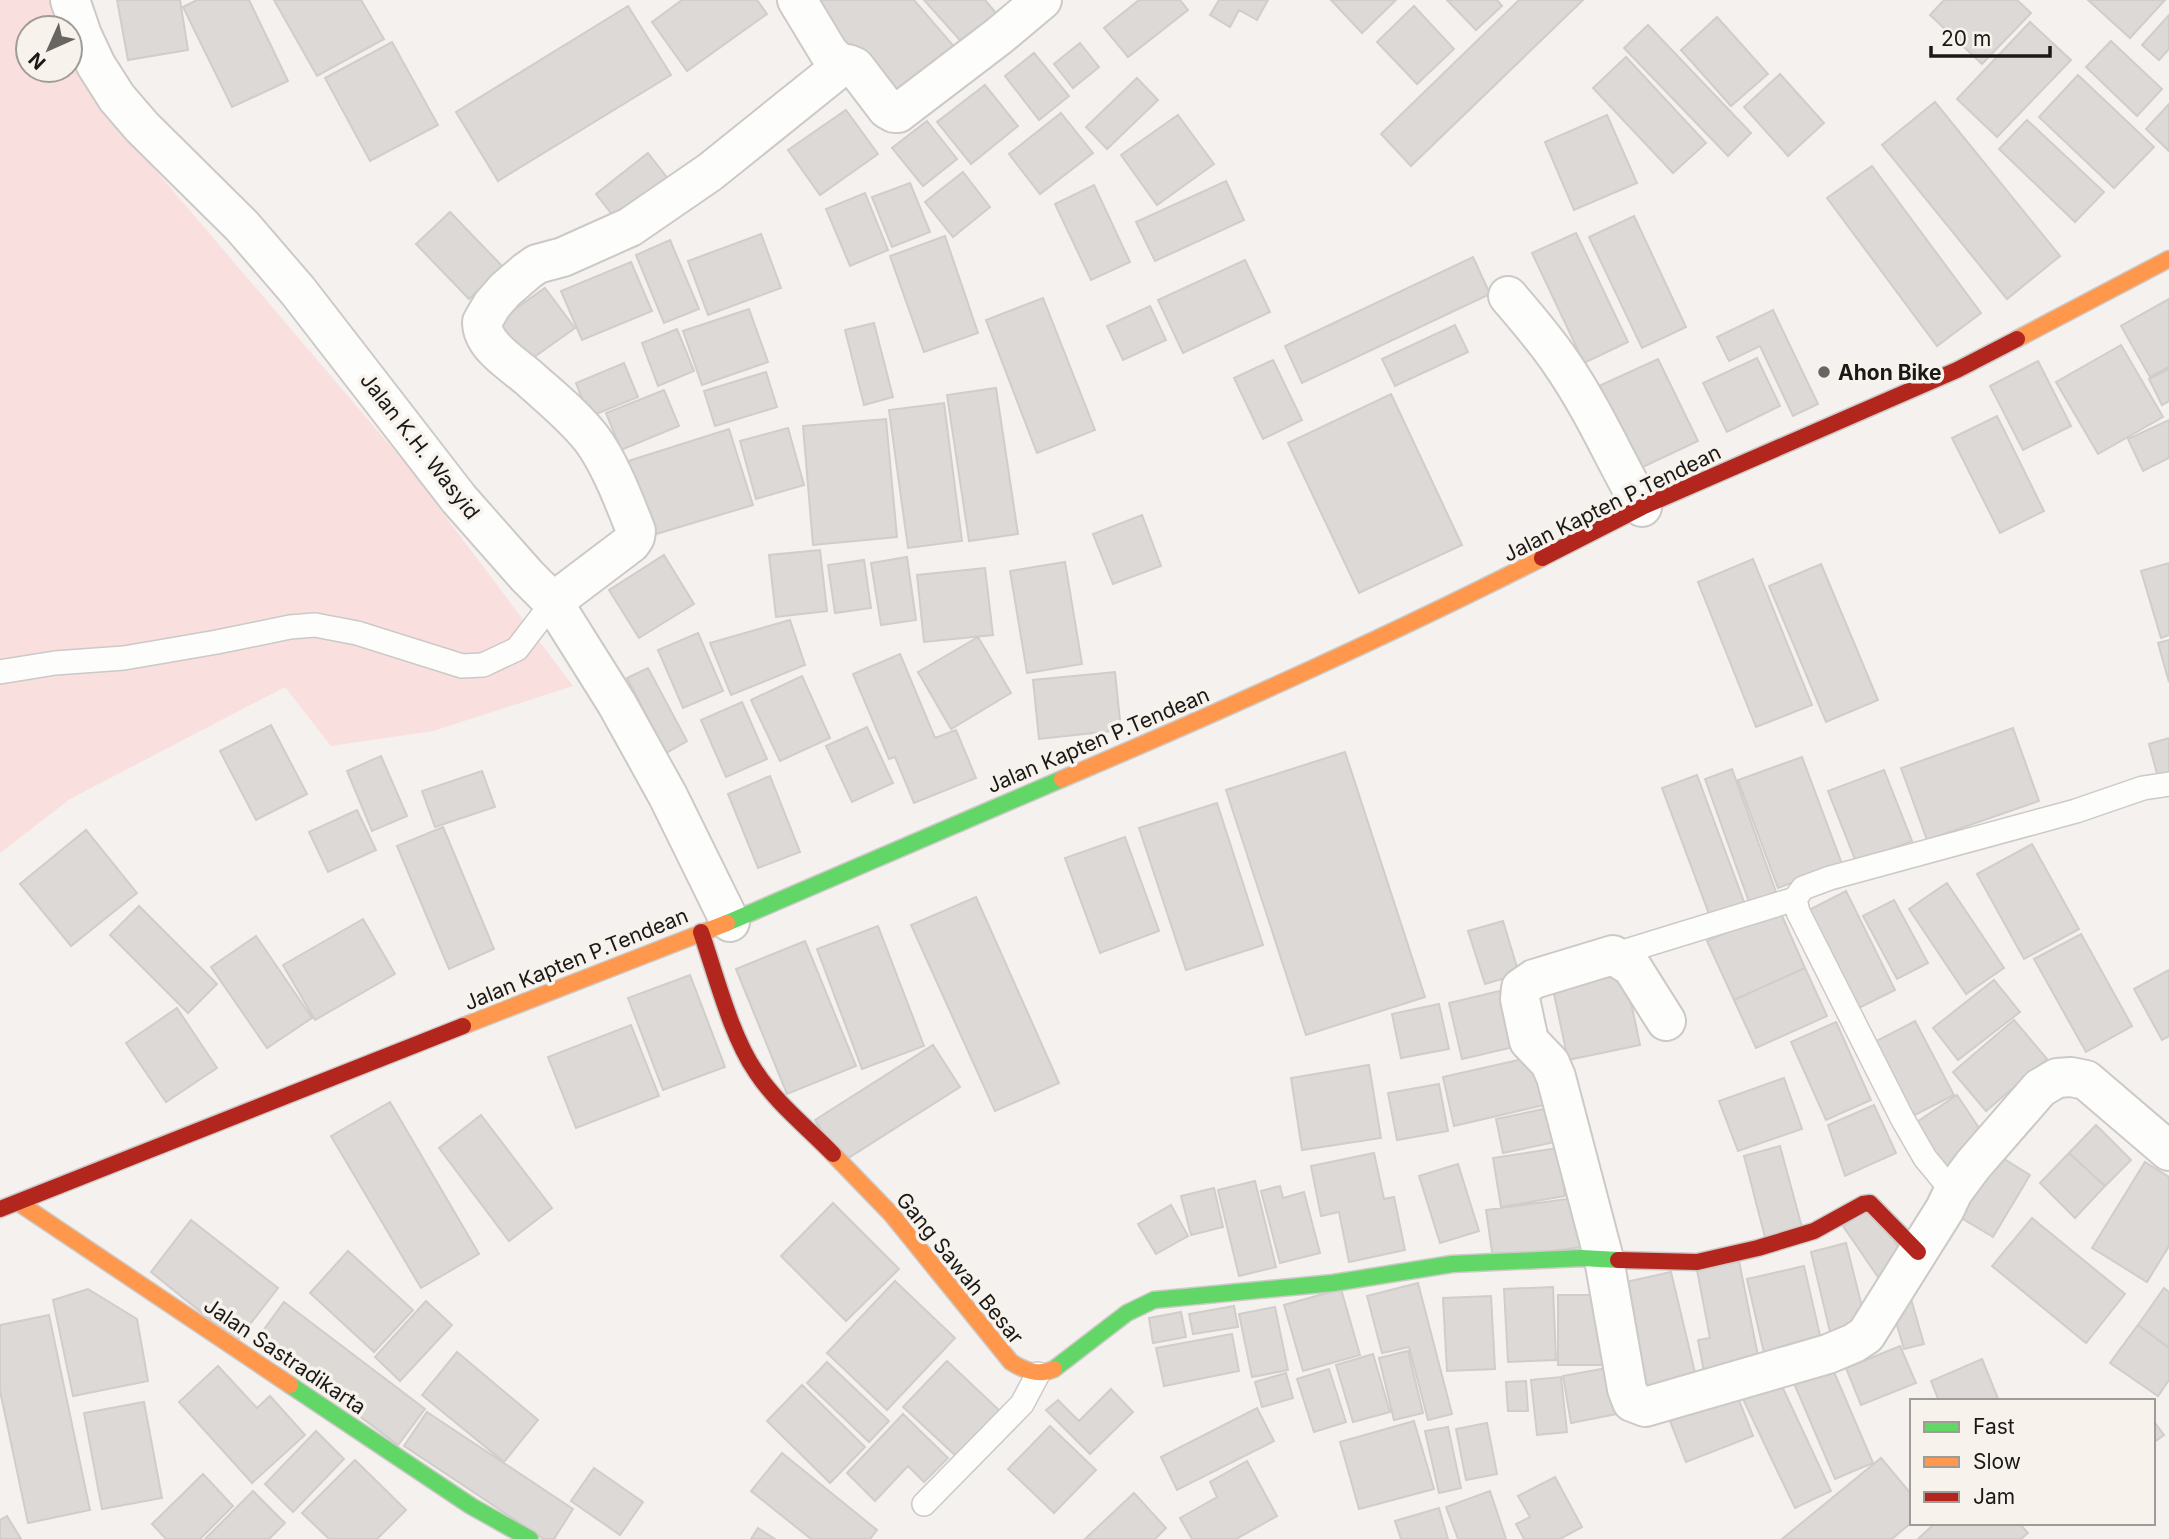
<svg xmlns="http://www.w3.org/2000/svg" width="2169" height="1539" viewBox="0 0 2169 1539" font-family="Inter,sans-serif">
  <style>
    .green { fill: #fadfdf }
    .building { fill: #dcd9d7; stroke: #d0cdcb; stroke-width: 2 }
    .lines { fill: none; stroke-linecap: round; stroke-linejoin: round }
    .lane-casing { stroke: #ccc9c7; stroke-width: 26 }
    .street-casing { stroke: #ccc9c7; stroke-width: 42 }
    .fast-casing { stroke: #ccc9c7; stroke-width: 19 }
    .slow-casing { stroke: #ccc9c7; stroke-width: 19 }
    .jam-casing { stroke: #ccc9c7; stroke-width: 19 }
    .lane { stroke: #fdfdfc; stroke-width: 23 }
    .street { stroke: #fdfdfc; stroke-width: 38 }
    .fast { stroke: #63d668; stroke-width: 16 }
    .slow { stroke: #ff974d; stroke-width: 16 }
    .jam { stroke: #b3261e; stroke-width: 16 }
    .poi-dot { fill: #676562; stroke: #f7f2eb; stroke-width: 2.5 }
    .labels { text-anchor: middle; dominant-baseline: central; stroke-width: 7; stroke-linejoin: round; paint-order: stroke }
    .poi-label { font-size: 21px; font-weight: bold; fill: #1b1917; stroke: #f7f2eb; text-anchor: start }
    .street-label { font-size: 21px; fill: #1b1917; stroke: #f7f2eb }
  </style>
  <rect width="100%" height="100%" fill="#f4f1ee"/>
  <path class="green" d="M0,0h53l15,28h-40v42h42v-37l47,92 288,338 168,223 -140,45 -102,15 -46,-59 -215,112 -70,54z"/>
  <path class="building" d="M117,0h63l8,50 -60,10z
    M197,0h52l39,81 -56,26 -49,-100z
    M274,0h87l23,39 -67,37z
    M682,0h75l10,14 -80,57 -35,-49z
    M808,0h106l43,50 -62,50z
    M924,0h61l16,19 -34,29z
    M1139,0h41l8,10 -60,47 -24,-29z
    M1219,0h49l-11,20 -18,-10 -9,17 -20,-12z
    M1331,0h65l-34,33z
    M1447,0h50l5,6 -26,24z
    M1519,0h64l-172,166 -30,-32z
    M1944,0h73l14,13 -49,51 -52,-49z
    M2088,0h77l-35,38z
    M628,6l43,69 -173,106 -42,-69z
    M1414,6l40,43 -37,35 -40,-42z
    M2169,15v34l-10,11 -17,-15z
    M1717,17l51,57 -37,32 -50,-56z
    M2030,22l41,38 -74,77 -40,-38z
    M1648,25l103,108 -23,23 -104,-108z
    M2111,41l51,48 -25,27 -51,-49z
    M392,42l46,83 -68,36 -45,-83z
    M1080,43l19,24 -26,21 -19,-24z
    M1034,53l35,43 -30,24 -34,-44z
    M1626,57l80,86 -33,30 -80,-85z
    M1780,74l44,49 -36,33 -44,-49z
    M2078,75l76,72 -40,41 -75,-71z
    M1137,78l21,22 -51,49 -21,-22z
    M985,85l33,41 -47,38 -34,-42z
    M1935,102l125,154 -53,43 -125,-154z
    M2169,104v47l-23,-22z
    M846,110l32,44 -58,41 -32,-45z
    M1061,113l32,40 -53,41 -31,-40z
    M1178,115l36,49 -57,41 -36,-50z
    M1607,115l30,68 -63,27 -29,-68z
    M2027,120l77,72 -29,30 -76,-73z
    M927,121l30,38 -34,27 -31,-38z
    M648,153l25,32 -52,41 -25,-32z
    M1872,166l109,147 -44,33 -110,-148z
    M963,172l27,35 -37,30 -28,-35z
    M1226,181l18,39 -89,41 -19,-39z
    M910,183l20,49 -38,15 -20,-50z
    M1094,185l36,77 -39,18 -36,-76z
    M865,193l23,57 -38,16 -24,-57z
    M450,212l53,55 -34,32 -53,-55z
    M1634,216l52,111 -44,21 -53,-111z
    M1576,233l52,109 -44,21 -52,-110z
    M761,234l20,54 -73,27 -20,-54z
    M945,236l33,97 -54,19 -34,-96z
    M670,240l29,69 -35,14 -28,-68z
    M1473,257l17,37 -188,89 -17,-37z
    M1245,260l25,52 -87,41 -25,-53z
    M631,262l21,49 -70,29 -21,-49z
    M545,288l30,40 -55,39 -29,-41z
    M1043,298l52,132 -58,23 -51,-133z
    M2169,299v68l-19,10 -29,-51z
    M1150,306l16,34 -43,20 -16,-34z
    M749,309l19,53 -66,23 -19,-54z
    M1773,310l45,94 -25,12 -33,-70 -31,15 -12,-24z
    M874,323l19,74 -29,8 -19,-75z
    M1455,325l13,27 -73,34 -13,-27z
    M677,329l17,42 -36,15 -16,-43z
    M2121,345l42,72 -65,37 -42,-72z
    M1757,358l23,48 -53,26 -24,-49z
    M1658,359l40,82 -70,33 -40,-83z
    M1273,360l29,60 -39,19 -29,-61z
    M2038,361l33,65 -48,24 -33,-64z
    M624,363l14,34 -49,20 -13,-34z
    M2169,369v32l-7,4 -13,-26z
    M766,372l11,35 -62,19 -11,-35z
    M996,388l22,146 -49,7 -22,-146z
    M664,390l15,36 -58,24 -15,-37z
    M1391,394l71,151 -103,48 -71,-150z
    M944,403l18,138 -54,7 -19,-138z
    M1997,416l47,95 -44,22 -48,-95z
    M886,419l11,118 -84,8 -10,-119z
    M2169,420v38l-26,13 -15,-32z
    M788,428l16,57 -48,14 -16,-58z
    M729,429l24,76 -110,33 -24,-74z
    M1142,515l19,51 -48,18 -20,-50z
    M820,550l7,61 -51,6 -7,-62z
    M664,555l30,49 -55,34 -30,-48z
    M907,557l9,63 -35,5 -10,-62z
    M1753,559l59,146 -56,22 -58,-145z
    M864,560l7,48 -36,5 -7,-48z
    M1065,562l17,102 -55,9 -17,-102z
    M2169,563v72l-8,3 -20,-67z
    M1821,564l57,136 -52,22 -57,-136z
    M985,568l8,67 -69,7 -7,-67z
    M790,620l15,45 -74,30 -21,-52z
    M698,633l25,58 -40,17 -25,-58z
    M978,637l33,56 -60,36 -33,-57z
    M2169,640v42l-11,-39z
    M900,654l35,84 21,-8 20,48 -62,25 -19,-46 -6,2 -36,-85z
    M648,668l39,73 -21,12 -39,-75z
    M1115,672l6,58 -82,9 -6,-59z
    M802,676l28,62 -50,23 -29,-61z
    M742,702l25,57 -41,18 -25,-57z
    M271,725l36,69 -51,26 -36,-69z
    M867,727l26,56 -41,19 -26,-56z
    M2013,728l26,73 -112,39 -26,-72z
    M2169,738v40l-10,3 -10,-37z
    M1345,752l80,245 -119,38 -80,-245z
    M381,756l26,60 -35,15 -25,-60z
    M1802,757l40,107 -64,24 -40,-108z
    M1732,769l44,123 -27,10 -44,-123z
    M1884,770l28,71 -56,21 -28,-71z
    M482,771l13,36 -60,20 -13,-36z
    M1697,775l50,135 -35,12 -50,-134z
    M770,776l30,76 -42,16 -30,-74z
    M1217,803l46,142 -77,25 -47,-142z
    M357,810l19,40 -48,22 -19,-40z
    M443,827l51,122 -45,20 -52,-123z
    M86,830l51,63 -66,53 -51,-62z
    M1125,837l34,94 -59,22 -35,-95z
    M2032,844l47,85 -55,30 -47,-85z
    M1947,883l57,85 -38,26 -57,-85z
    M1846,891l49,99 -40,20 -50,-98z
    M976,897l83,186 -64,28 -84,-186z
    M1894,900l34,63 -31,16 -34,-63z
    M139,906l78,78 -29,29 -78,-78z
    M1779,909l26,59 -71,32 -27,-59z
    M363,919l32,55 -80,46 -32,-55z
    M1503,921l16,53 -34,10 -17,-53z
    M878,926l46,120 -62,23 -45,-120z
    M2081,934l51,92 -46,26 -52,-93z
    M256,936l56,82 -45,30 -56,-81z
    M805,941l51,125 -69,28 -51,-125z
    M1805,968l22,48 -71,32 -22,-48z
    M2169,970v66l-7,4 -28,-51z
    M1625,974l15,71 -72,15 -15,-71z
    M690,975l35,92 -62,23 -35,-92z
    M1994,980l26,32 -62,48 -25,-32z
    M1504,990l14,56 -56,13 -13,-56z
    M1439,1004l10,45 -48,9 -9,-44z
    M177,1008l40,60 -51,34 -40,-59z
    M2014,1020l33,39 -61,52 -33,-39z
    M1915,1021l39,74 -49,25 -38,-74z
    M1836,1022l35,78 -45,20 -35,-78z
    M631,1025l28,71 -83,32 -28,-71z
    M933,1045l27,42 -118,75 -27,-42z
    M1536,1056l12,48 -94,22 -11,-49z
    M1369,1065l12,73 -79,12 -11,-72z
    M1784,1078l18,51 -64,22 -19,-50z
    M1439,1084l9,47 -51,9 -9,-47z
    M1957,1095l30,45 -46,31 -30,-45z
    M390,1102l89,152 -58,34 -90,-152z
    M1874,1105l22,48 -51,23 -17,-51z
    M1553,1107l7,34 -57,12 -7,-34z
    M481,1115l71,93 -43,33 -70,-93z
    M2096,1125l35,35 -26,26 -36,-33z
    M1780,1146l23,85 -37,10 -22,-85z
    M1558,1148l7,48 -64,11 -8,-49z
    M1993,1152l37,23 -37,62 -37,-22z
    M1374,1153l10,46 10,-2 11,53 -56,12 -10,-50 -18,4 -10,-50z
    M2069,1153l36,33 -30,32 -35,-35z
    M2145,1162l24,15v69l-22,36 -55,-34z
    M1458,1164l21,67 -39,12 -21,-67z
    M1255,1181l21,86 -37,9 -21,-86z
    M1280,1186l3,12 21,-6 16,61 -40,10 -19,-72z
    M1214,1188l9,39 -32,8 -10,-39z
    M1582,1197l7,49 -96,13 -7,-49z
    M833,1203l66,66 -53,52 -65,-65z
    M1171,1205l17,31 -32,18 -18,-30z
    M1871,1207l35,52 -28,18 -35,-51z
    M2032,1218l93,76 -39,49 -94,-77z
    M191,1220l87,68 -41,53 -86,-69z
    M1846,1243l21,84 -36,9 -20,-84z
    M348,1251l65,59 -39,42 -64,-59z
    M1739,1261l21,105 -55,11 -7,-37 12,-2 -13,-68z
    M1804,1266l18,78 -57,13 -18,-78z
    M1671,1272l26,109 -55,12 -25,-109z
    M895,1281l60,57 -68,72 -60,-57z
    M1418,1283l34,131 -24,6 -19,-73 -27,6 -15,-57z
    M1553,1287l3,73 -48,2 -4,-73z
    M2164,1288l5,4v56l-31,-23z
    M88,1289l49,30 11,62 -75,15 -20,-96z
    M1341,1289l19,66 -57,16 -19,-66z
    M1558,1295h50v70h-50z
    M1491,1296l4,73 -48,2 -4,-73z
    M1911,1299l13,45 -20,5 -13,-44z
    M426,1301l26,24 -52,56 -25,-24z
    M284,1302l141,107 -27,36 -141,-106z
    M1234,1306l4,21 -45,7 -4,-20z
    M1275,1307l13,63 -36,7 -13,-63z
    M1181,1312l5,25 -33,6 -4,-25z
    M49,1315l41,195 -62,13 -28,-132v-66z
    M2138,1325l31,23v32l-11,16 -48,-33z
    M1232,1334l7,37 -75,15 -8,-38z
    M1900,1346l16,37 -55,22 -15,-37z
    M1408,1351l15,62 -29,7 -15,-62z
    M457,1352l81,68 -34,42 -82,-67z
    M1373,1354l17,58 -37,10 -17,-57z
    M1982,1359l17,42h-60l-8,-20z
    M947,1361l53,50 -43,46 -54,-50z
    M827,1362l62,59 -20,21 -62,-59z
    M1831,1365l42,98 -38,16 -42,-98z
    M218,1366l39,42 13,-12 35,39 -53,48 -73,-81z
    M1618,1366l9,46 -56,11 -8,-47z
    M1329,1369l17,53 -32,10 -17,-53z
    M1286,1373l7,25 -31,9 -7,-25z
    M1561,1377l6,55 -30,3 -6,-55z
    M1526,1381l2,30h-20l-2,-29z
    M1780,1382l51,109 -36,17 -52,-109z
    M802,1385l63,62 -35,36 -63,-62z
    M1111,1389l22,23 -43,42 -44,-44 12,-10 21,21z
    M1737,1395l16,41 -67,26 -16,-41z
    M144,1402l18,96 -60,11 -18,-96z
    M1257,1408l17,33 -97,49 -16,-33z
    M427,1412l146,97 -19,30h-10l-140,-93z
    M903,1414l45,44 -24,24 -16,-16 -33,35 -28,-28z
    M2153,1420l11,15 -11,8z
    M1414,1421l20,68 -75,20 -19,-67z
    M1487,1423l10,51 -31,6 -10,-51z
    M1050,1426l46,44 -42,43 -46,-44z
    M1448,1427l13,61 -22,5 -14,-62z
    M316,1431l28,28 -51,53 -28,-28z
    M782,1453l95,77 -7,9h-59l-60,-48z
    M1881,1458l31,37v27l-20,17h-110z
    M355,1460l51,50 -29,29h-48l-27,-26z
    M1247,1461l30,55 -41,23h-44l-12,-21 37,-21 -7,-15z
    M594,1468l49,34 -23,33 -49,-34z
    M203,1474l30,32 -33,33h-34l-14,-15z
    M1555,1477l27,50 -22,12h-36l-8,-15 14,-7 -12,-21z
    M253,1491l32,32 -16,16h-64z
    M1490,1491l16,48h-48l-12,-32z
    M1134,1493l32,35 -11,11h-70z
    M1439,1508l9,31h-47l-6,-18z
    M7,1516l14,23h-21v-19z
    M1935,1523h84l9,10 -7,6h-103z
    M758,1528l17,11h-24z"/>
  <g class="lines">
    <defs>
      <path id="lane" d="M0,672l55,-9 69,-5 93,-16 73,-15 25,-2 42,8 105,33 21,-1 34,-16 36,-47
        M1613,955l182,-56
        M1953,1192l-28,-34 -23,-40 -104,-206 -3,-13 8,-11 27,-10 246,-67 67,-23 26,-4
        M924,1504l98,-100 16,-30"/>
      <path id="street" d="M70,0l12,35 14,30 21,33 25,29 100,99 56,65 161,208 68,77 26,26 64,102 51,92 62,126
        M797,0l32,53 13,13
        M1508,296c19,22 38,44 54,68 31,45 53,96 80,143
        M553,602l78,-59 4,-6 1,-6c-11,-28 -27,-70 -45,-93 -18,-23 -41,-41 -62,-60 -17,-15 -47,-32 -47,-56l10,-17 13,-15 22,-19 10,-7 26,-7 67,-30 80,-55 132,-106 6,-2 7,3 32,42 7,4h4l101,-77 43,-36
        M1666,1021l-34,-54 -19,-12 -79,24 -13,9 -1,11 9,42 21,22 6,14 48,182 23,130 5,13 13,5 183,-53 26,-11 12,-8 79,-126 8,-17 20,-27 67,-77 17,-10 14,-1 15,3 83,71"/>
      <path id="fast" d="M727,923l335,-144
        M1054,1369l73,-56 27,-13 179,-17 119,-19 130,-6 36,2
        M290,1385l181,121 59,33"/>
      <path id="slow" d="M2017,339l152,-80
        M1062,779c162,-69 323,-141 480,-221
        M463,1026l264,-103
        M833,1154l59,61 119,147c14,9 28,14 43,7
        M19,1203l271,182"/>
      <path id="jam" d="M1542,558l100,-51 315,-137 60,-31
        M701,932c15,43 30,104 55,140 21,32 51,55 77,82
        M0,1209l463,-183
        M1618,1260l79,2 61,-14 56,-17 49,-27 7,-1 48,49"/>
    </defs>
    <use href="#lane" class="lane-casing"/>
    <use href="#street" class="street-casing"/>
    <use href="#fast" class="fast-casing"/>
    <use href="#slow" class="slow-casing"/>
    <use href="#jam" class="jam-casing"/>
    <use href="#lane" class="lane"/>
    <use href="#street" class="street"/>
    <use href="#fast" class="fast"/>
    <use href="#slow" class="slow"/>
    <use href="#jam" class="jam"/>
  </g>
  <circle class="poi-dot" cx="1824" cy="372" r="7"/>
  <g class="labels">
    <g class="poi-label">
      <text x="1838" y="372">Ahon Bike</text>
    </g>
    <g class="street-label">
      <text transform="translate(420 446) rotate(52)">Jalan K.H. Wasyid</text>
      <text transform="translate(1612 503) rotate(-26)">Jalan Kapten P.Tendean</text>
      <text transform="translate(1098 740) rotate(-23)">Jalan Kapten P.Tendean</text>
      <text transform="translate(576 959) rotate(-22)">Jalan Kapten P.Tendean</text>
      <text transform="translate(960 1268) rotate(51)">Gang Sawah Besar</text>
      <text transform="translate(285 1356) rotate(34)">Jalan Sastradikarta</text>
    </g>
  </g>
  <rect x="1910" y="1399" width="245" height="126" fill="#f7f2eb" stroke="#9f9b96" stroke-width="2"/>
  <rect x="1924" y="1422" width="35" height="10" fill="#63d668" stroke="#9f9b96" stroke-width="2"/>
  <text x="1973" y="1434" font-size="21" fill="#1b1917">Fast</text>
  <rect x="1924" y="1457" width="35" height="10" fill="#ff974d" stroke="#9f9b96" stroke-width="2"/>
  <text x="1973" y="1469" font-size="21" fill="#1b1917">Slow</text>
  <rect x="1924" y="1492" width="35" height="10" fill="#b3261e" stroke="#9f9b96" stroke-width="2"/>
  <text x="1973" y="1504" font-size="21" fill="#1b1917">Jam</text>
  <g transform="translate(49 49) rotate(225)"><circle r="33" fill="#f7f2eb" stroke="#9f9b96" stroke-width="2"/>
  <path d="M0-5L12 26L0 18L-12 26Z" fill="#676562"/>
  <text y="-10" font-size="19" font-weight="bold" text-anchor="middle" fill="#1b1917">N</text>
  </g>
  <path d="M1931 46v10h119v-10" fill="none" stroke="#1b1917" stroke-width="3.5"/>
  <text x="1941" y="46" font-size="21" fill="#1b1917" stroke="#f7f2eb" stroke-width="5" paint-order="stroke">20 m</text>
</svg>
